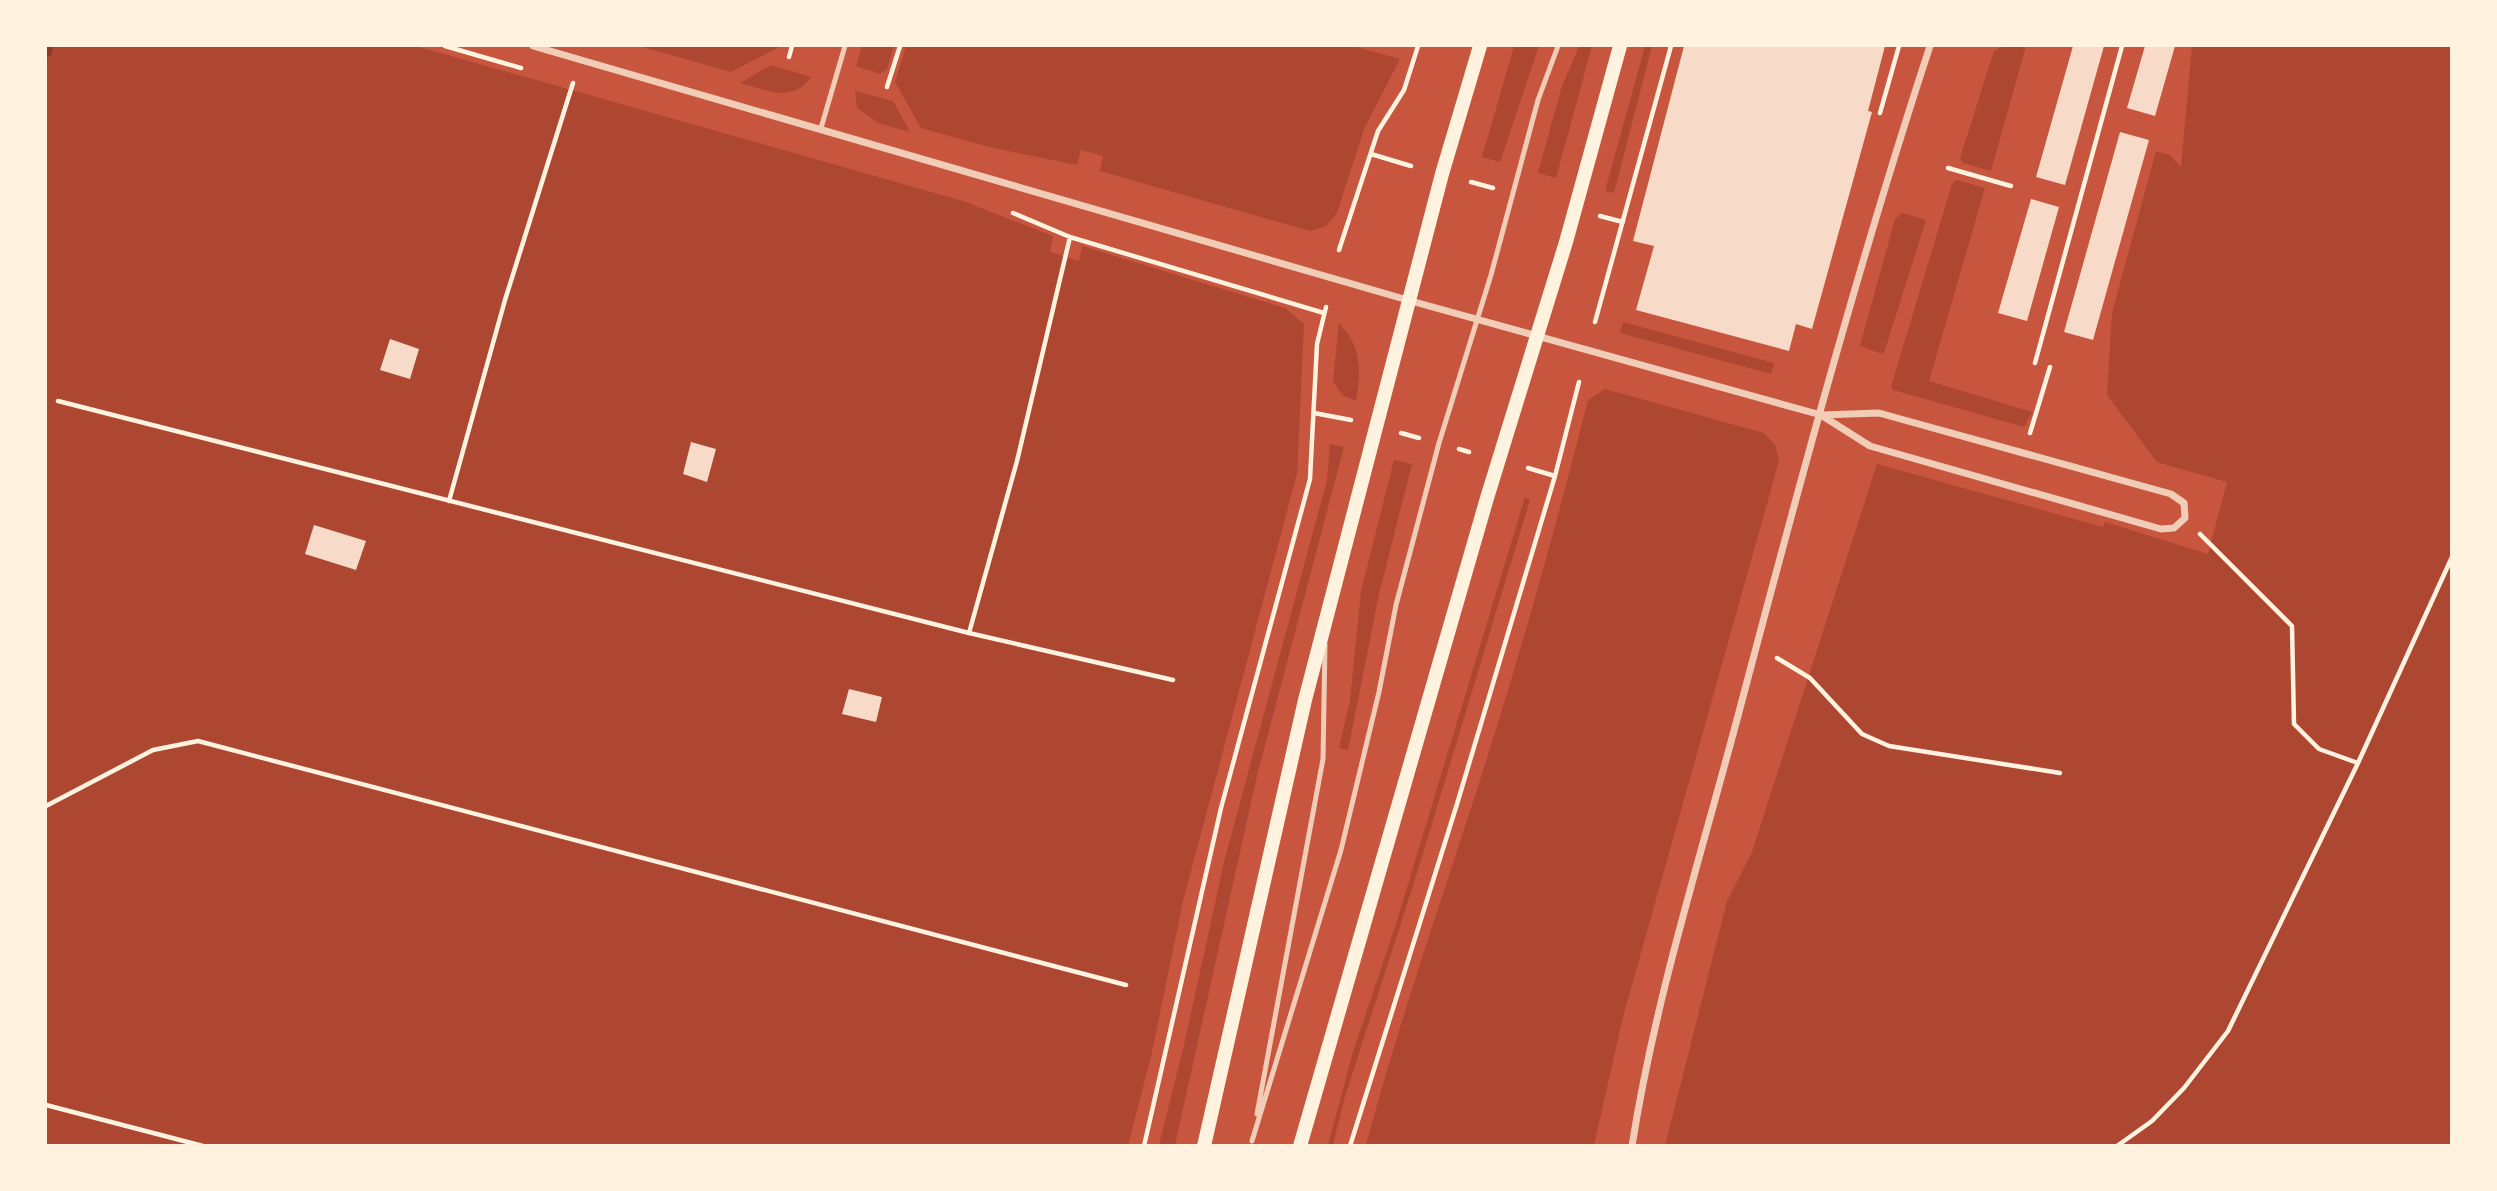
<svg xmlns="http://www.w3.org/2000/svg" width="2497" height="1191" viewBox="0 0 2497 1191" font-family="Raleway,sans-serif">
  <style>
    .green { fill: #ae4732 }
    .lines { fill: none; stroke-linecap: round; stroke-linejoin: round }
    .stream { stroke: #8f3625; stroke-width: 12 }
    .building { fill: #f7dbc8 }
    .path { stroke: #fff3e0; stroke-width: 4.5 }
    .service { stroke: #f1ccb7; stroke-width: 5 }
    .minor { stroke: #f1ccb7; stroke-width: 7 }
    .secondary { stroke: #fff3e0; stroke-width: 14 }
  </style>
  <rect width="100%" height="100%" fill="#c8553d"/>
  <path class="green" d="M46,46h370l547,155 90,35 -3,16 29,9 3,-15 203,62 19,16 -7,150 -114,427 -32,156 -23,88h-1082z
    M639,46h142l-50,26z
    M862,46h32l-7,23 -7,5 -24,-8z
    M906,46h447l47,13 -36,70 -27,84 -11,13 -16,5 -210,-60 3,-15 -22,-6 -4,15 -88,-18 -68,-19 -26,-46z
    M1514,46h25l-39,116 -18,-5z
    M1579,46h13l-36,132 -18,-5 23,-84z
    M1645,46h7l-38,147 -9,-2z
    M2003,46h23l-35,125 -28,-8 -3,-5 34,-107z
    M2192,46h259v1099l-786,1 62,-245 25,-49 125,-388 226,63 2,-5 103,32 19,-72 -70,-20 -50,-67 5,-82 44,-162 14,4 11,12z
    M771,65l40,12c-19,27 -45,13 -71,6z
    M855,91l38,10 17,31 -32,-9 -21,-15z
    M1957,180l28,8 -56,193 103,31 -8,15 -131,-37 -2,-3 61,-203z
    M1902,213l24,7 -41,130 -3,4 -22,-8 35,-127z
    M1623,322l151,41 -3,11 -151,-41z
    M1339,323c23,24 22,47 17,78l-14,-6 -9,-14z
    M1605,389l159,44 11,12 4,16 -156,556 -29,128h-228c33,-124 76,-246 115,-368 40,-125 75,-250 107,-377z
    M1330,444l14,3 -87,329 -82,369h-16l25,-100 40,-183 103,-382z
    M1394,460l18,4 -33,130 -31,156 -9,-2 11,-48 11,-109z
    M1525,497l5,3 -112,370 -74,230 -11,45h-5l25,-93 43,-128z"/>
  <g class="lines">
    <path class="stream" d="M46,51l1,-5"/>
  </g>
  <path class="building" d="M1684,46h201l-17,65 4,1 -60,217 -16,-5 -7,27 -153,-41 18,-64 -21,-5z
    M2073,46h31l-39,139 -29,-8z
    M2145,46h30l-20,70 -28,-8z
    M2120,132l29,8 -56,200 -29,-8z
    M2031,199l28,8 -32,114 -29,-8z
    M390,339l29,10 -9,30 -30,-9z
    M691,442l25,7 -9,33 -24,-8z
    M314,525l52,16 -10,29 -51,-16z
    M849,689l33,8 -6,25 -34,-8z"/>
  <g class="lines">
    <path class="path" d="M445,46l76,22
      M789,57l3,-11
      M887,87l13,-41
      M1880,113l19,-67
      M1371,154l40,12
      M1948,168l63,18
      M1471,182l22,6
      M1013,213l57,24 254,76
      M1600,216l23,6
      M1339,250l39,-119 26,-41 14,-44
      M1595,322l76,-276
      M2035,363l87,-317
      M58,401l911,232 204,47
      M1314,413l37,7
      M1401,433l18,5
      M2030,433l20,-66
      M1459,449l10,3
      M1528,468l27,8
      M449,501l56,-201 68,-217
      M2200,534l92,92 2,98 25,25 39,14
      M969,633l48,-172 53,-224
      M1777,658l33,20 52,56 27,12 171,27
      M46,806l107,-56 45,-9 928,244
      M46,1105l157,41
      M1144,1146l77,-338 89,-329 7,-135 9,-37
      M1350,1146l107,-342 98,-328 24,-94
      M2117,1146l35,-25 32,-33 44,-57 130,-268 94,-206"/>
    <path class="service" d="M821,128l24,-82
      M1257,1114l66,-355 2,-115
      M1252,1141l89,-291 38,-158 17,-87 43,-162 52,-168 47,-175 20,-54"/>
    <path class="minor" d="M533,46l878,255 410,114 49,31 291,83 13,-1 11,-10 -1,-15 -13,-9 -292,-81 -58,2
      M1632,1146c23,-147 69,-290 107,-434 59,-223 119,-447 191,-666"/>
    <path class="secondary" d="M1204,1146l101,-446 137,-526 38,-128
      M1300,1146l187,-648 79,-256 54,-196"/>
  </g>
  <rect width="2497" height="1191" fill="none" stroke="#fff3e0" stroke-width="94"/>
</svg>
